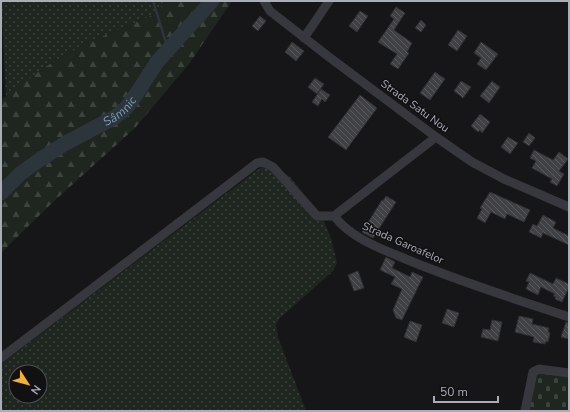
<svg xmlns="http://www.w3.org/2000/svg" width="570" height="412" viewBox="0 0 570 412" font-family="'Nunito Sans',sans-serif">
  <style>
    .grass { fill: url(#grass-dots); fill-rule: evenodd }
    .forest { fill: url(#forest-firs) }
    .cemetery { fill: url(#cemetery-stones) }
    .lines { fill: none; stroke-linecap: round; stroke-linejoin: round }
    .stream { stroke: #2c353c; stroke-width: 2.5 }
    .river { stroke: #2c353c; stroke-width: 15 }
    .building { fill: url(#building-back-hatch); stroke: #303034 }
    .minor { stroke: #37383d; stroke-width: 9 }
    .labels { text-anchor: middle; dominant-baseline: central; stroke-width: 3; stroke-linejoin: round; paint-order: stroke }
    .street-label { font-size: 11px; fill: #a8adb8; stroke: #111113 }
    .water-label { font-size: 12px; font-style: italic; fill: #7f9bb3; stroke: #111113 }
  </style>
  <defs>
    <pattern id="grass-dots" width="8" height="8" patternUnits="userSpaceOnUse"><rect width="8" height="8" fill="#1e261f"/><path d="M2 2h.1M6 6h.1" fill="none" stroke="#3c433d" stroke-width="1.8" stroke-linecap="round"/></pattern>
    <pattern id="forest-firs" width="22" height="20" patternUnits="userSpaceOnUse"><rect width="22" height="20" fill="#1e261f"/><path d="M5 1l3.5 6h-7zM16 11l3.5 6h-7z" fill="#3c433d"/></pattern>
    <pattern id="cemetery-stones" width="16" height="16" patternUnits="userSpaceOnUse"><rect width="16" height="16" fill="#1e261f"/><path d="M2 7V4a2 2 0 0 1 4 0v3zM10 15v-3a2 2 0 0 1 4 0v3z" fill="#3c433d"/></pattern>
    <pattern id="building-back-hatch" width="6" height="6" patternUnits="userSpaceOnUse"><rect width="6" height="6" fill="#404145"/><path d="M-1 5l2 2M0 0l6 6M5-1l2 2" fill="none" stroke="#595a5e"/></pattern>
  </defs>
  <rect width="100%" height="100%" fill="#161618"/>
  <path class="grass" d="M1,1h166l-16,15 -64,27 -42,24 -39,30z
    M264,165l25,11 32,38 10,24 6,25 -4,8 -53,47 -4,7 2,12 28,74h-305v-47zM16,372h24v24h-24z"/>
  <path class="forest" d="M167,1h65l-43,63 -54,64 -84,76 -50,49v-153l44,-33 42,-24 64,-27z"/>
  <path class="cemetery" d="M538,372l31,4v35h-40l6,-36z"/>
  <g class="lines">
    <path class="stream" d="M153,1l15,48"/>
    <path class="river" id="s1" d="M1,193l19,-19 15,-11 29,-19 51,-27 11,-9 9,-12 22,-34 55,-61"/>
  </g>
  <path class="building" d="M396,7l9,6 -11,17 18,13 -5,9 2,1 -11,16 -8,-5 7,-10 -19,-12 16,-23 -4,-3z
    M360,11l8,5 -11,16 -8,-6z
    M260,16l6,5 -8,10 -6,-5z
    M421,20l5,5 -5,7 -6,-4z
    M458,30l9,6 -10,15 -9,-6z
    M292,42l12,9 -8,10 -11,-9z
    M481,42l17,12 -12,16 -9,-6 4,-6 -7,-5z
    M435,72l10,7 -15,21 -10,-7z
    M315,78l9,6 -7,10 -9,-7z
    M461,81l10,6 -8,11 -9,-7z
    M492,81l8,6 -11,16 -9,-7z
    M321,89l9,6 -5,7 -3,-3 -4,7 -6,-4z
    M360,95l17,13 -31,42 -18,-13z
    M480,114l10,8 -8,11 -2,-3 -2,2 -7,-6z
    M529,133l6,5 -6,8 -6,-4z
    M508,137l10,6 -8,11 -9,-7z
    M534,150l19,10 6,-8 9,7 -9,12 5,3 -7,12 -7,-4 2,-3 -20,-11 4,-7 -6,-3z
    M490,192l40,18 -6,12 -17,-8 -2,5 -14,-7 -6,11 -8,-5 5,-9 -2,-1z
    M386,196l10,6 -23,36 -11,-6 20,-32 1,1z
    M543,215l13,7 -3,6 16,8v9l-26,-12 -2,5 -12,-6 4,-8 4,2z
    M386,257l9,5 -3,6 18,9 2,-5 11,5 -21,43 -6,-2 -3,-8 9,-21 -11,-5 4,-7 -15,-7z
    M358,271l6,17 -10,3 -6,-16z
    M530,273l23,11 3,-6 13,6v3l-7,15 -7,-3 1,-2 -3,-1 2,-2 -14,-7 -3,8 -12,-6 3,-7 -3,-1z
    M447,309l12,4 -5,14 -12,-4z
    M519,316l14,3 -1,5 17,4 -1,4 2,1 -2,9 -2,-1 -1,3 -12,-2 1,-5 -19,-5z
    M492,320l10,2 -4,19 -17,-4 2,-8 7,1z
    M410,321l12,4 -6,17 -12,-5z
    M566,322l3,1v16l-8,-2z"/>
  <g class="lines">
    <path class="minor" d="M264,1l6,10 59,46 107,80 36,25 32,17 65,28
      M304,38l25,-37
      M334,216c18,23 48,33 74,44 53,22 107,39 161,57
      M334,216l102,-79
      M1,358l256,-195 6,-1 10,5 44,49h17
      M525,411l8,-39 6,-3 30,4"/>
  </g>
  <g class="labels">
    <g class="street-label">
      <text transform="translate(415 106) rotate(36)">Strada Satu Nou</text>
      <text transform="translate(403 243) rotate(24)">Strada Garoafelor</text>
    </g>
    <g class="water-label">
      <text stroke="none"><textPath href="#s1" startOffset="145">Sâmnic</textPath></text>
    </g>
  </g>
  <rect width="570" height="412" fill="none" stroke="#a8adb8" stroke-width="4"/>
  <g transform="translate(28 384) rotate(126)"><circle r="19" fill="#111113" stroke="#4d4f55"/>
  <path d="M0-3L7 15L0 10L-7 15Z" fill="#f2b134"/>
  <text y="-6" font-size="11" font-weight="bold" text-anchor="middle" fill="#a8adb8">N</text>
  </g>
  <path d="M434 396v6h64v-6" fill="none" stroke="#a8adb8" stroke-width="2"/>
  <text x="440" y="396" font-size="12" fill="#a8adb8" stroke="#111113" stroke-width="3" paint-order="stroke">50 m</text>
</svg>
